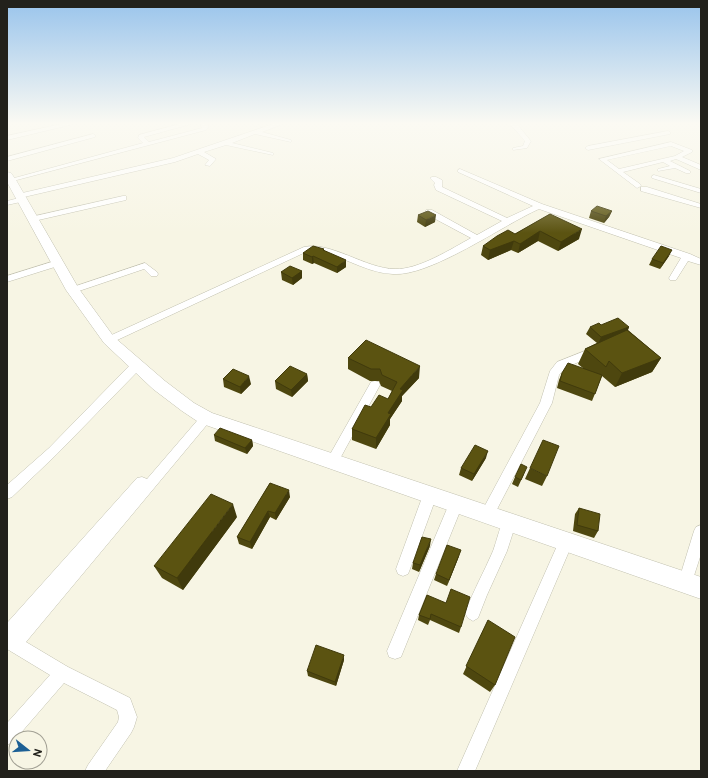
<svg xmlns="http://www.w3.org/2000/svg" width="708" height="778" viewBox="0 0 708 778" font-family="Overpass,sans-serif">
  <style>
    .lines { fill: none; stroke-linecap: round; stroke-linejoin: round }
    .minor-casing { stroke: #c1c0af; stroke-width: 1 }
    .highway-casing { stroke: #c1c0af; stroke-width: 1 }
    .minor { fill: #fff; fill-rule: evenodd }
    .highway { fill: #fff; fill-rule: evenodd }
    .wall { fill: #4e470f }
    .shaded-wall { fill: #403a0c }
    .building { fill: #5b5311; stroke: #403a0c }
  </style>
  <rect width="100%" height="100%" fill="#f7f5e4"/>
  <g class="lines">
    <defs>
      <path id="minor" d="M61,124h13l-67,16v-4z
        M179,124h12l-47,13 5,5 53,-14 -2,-4h7l2,3 -3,3 -193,51h-4l-2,-1 136,-37 -5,-5 1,-3z
        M273,124h10l-21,8 29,8v2l-36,-8 -23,9 41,10v2l-47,-10 -22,7 12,7 -6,7 -5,-1 4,-5 -11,-6 -23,8 -151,35 1,4 -18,4v-4l12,-3 -1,-4 155,-36z
        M510,124h7l13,16 1,1 -4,7 -14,2v-2l10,-2 2,-5z
        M668,131l2,1v2l-82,16 -3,-2 3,-2z
        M93,134l2,1v2l-88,24v-4z
        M671,142l21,8v2l-10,5 19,8v5l-25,-11 -6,2 20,10v2h-4l-11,-5 -17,3v-2l12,-3 -7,-4 -40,10 17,12 1,2 -4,2 -38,-29zM671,146l13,5 -9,5 -56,13 -12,-9z
        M460,169l82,35 148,50 11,5v6l-13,-4 -12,19h-6l-1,-2 12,-20 -142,-49c-36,16 -109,68 -146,65 -30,-1 -55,-23 -85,-23l-195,91h-8l-1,-2 1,-2 199,-91c27,-6 62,22 91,22 23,1 56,-20 76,-31l-45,-24v-4h6l45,25 25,-14 -66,-31 -2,-5 1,-2 -5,-5 2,-1h4l6,3v7l65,31 26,-12 -75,-34v-2z
        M654,175l47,14v4l-49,-15v-2z
        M641,187h6l54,17v4l-60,-17z
        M123,196h3v4l-92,21 -4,-2 1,-2z
        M58,260l4,3 -1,2 -54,17v-6z
        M145,263l12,9 1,2 -1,2h-6l-7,-7 -68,23 -3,1 -5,-3 2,-2z
        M595,347l4,2 1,2 -1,2 -34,15 -6,7 -7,28 -60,116 -5,2 -5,-2 -2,-4 2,-4 58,-108 10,-32 7,-9z
        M136,362l4,1 1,3 -1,3 -83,85 -45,43 -5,2v-14l42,-37 83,-85z
        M375,381l4,1 1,3 -44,81 -4,1 -4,-1 -2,-4 2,-4 43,-76z
        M206,414l4,1 2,3 -2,3 -184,221 42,25 62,31 7,19 -3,10 -3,6 -26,38h-20l3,-6 30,-43 1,-5 -2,-7 -53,-27 -51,59 -6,3v-22l43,-48 -43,-26v-26l130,-145 5,-1 5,2 55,-64z
        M430,489l5,2 2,4 -27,74 -2,5 -5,2 -5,-2 -2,-5 27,-74 2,-4z
        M456,498l5,2 2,4 -62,153 -6,2 -6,-2 -2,-6 62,-147 2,-4z
        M509,517l5,2 2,4 -9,28 -20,44 -9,23 -5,3 -5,-3 -3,-5c8,-22 19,-41 28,-62 4,-11 6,-22 11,-32z
        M701,525v29l-11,34 -5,2 -5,-2 -2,-5 16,-52 2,-4z
        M566,536l5,1 2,5 -98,229h-18l104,-234z"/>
      <path id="highway" d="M7,172l4,1 5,7 63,109 35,48 51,44 29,22 18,10 489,164v22l-501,-176 -18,-12 -29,-22 -49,-46 -38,-53 -59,-108z"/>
    </defs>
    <use href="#minor" class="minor-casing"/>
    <use href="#highway" class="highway-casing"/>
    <use href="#minor" class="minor"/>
    <use href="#highway" class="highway"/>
  </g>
  <path class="wall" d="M591,211h21l-3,6 -5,6 -15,-5z
    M550,214l29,25 -21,12 -20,-10 -20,12 -7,-3 -23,10 -7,-5 2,-9 32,-12z
    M418,215l17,7 -10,5 -8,-5z
    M324,250l22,17 -9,6 -23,-10 -2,1 -9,-4v-7z
    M669,256l-9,13 -11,-4 3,-6z
    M302,271v7l-9,7 -11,-5 -1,-8z
    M601,325l28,2 -1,3 33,28 -9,14 -37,15 -13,-11 -10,25 -35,-13 2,-8 3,-7 22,-4 -6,-5 7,-15 12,-6 -11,-9 4,-7z
    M348,358l71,20 -17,18v5l-12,18v6l-14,24 -24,-9v-11l19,-22 17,-8 4,-8 -11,-5 -2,-5h-9l-22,-12z
    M307,374l1,7 -16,16 -16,-8 -1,-8z
    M223,379l28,5 -10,10 -17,-7z
    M214,435l38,5 1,6 -6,8 -32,-13z
    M486,458l-14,23 -13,-6 2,-7z
    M530,468l17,8 -5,10 -17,-7z
    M524,474l-6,13 -6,-3 3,-7z
    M270,483l20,14 -14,23 -6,-3 -18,32 -13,-5 -2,-7z
    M579,508l19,23 -4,7 -21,-7 2,-17z
    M237,517l-54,73 -21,-12 -8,-12z
    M430,546l-11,26 -7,-3 1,-6z
    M459,556l-12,30 -13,-6 2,-6z
    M427,595l34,32 -2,6 -29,-13 -2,5 -10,-5 1,-5z
    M488,620l7,65 -5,7 -27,-18z
    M344,660l-8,26 -28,-10 -1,-5z"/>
  <path class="shaded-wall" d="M612,211l-3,6 -5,6 2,-7z
    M436,215l-1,7 -10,5 1,-7z
    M582,229l-3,10 -21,12 3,-9z
    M540,231l-2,10 -20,12 2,-9z
    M514,241l-3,9 -23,10 2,-10z
    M672,250l-3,6 -9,13 3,-6z
    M313,256l1,7 -2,1v-7z
    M346,260v7l-9,6v-6z
    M302,271v7l-9,7 -1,-7z
    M629,327l-3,7 -28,10 3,-7z
    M661,358l-9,14 -37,15 7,-14z
    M420,366l-1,12 -17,18v5l-12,18v6l-14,24v-11l12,-25 12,-24z
    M307,374l1,7 -16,16 -1,-7z
    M249,376l2,8 -10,10 -1,-7z
    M252,440l1,6 -6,8 -2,-6z
    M488,451l-2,7 -14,23 2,-7z
    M289,490l1,7 -14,23 -1,-7z
    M233,504l4,13 -54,73 -6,-12z
    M268,511l2,6 -18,32 -2,-7z
    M431,539l-1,7 -11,26 1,-7z
    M461,550l-2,6 -12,30 2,-6z
    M344,655v5l-8,26 -1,-4z"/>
  <path class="building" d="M597,206l15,5 -6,5 -15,-5z
    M428,211l8,4 -10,5 -8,-5z
    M550,214l32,15 -21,13 -21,-11 -20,13 -6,-3 -24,9 -7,-4 14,-10 11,-6 7,4z
    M313,246l11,3 -1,1 23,10 -9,7 -24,-11 -1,1 -9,-4z
    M661,246l11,4 -9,13 -11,-4z
    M290,266l12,5 -10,7 -11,-6z
    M618,318l11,9 -28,10 -11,-10 9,-4 2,2z
    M627,330l34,28 -39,15 -13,-12 -3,6 -21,-18z
    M366,340l54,26 -20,23 3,1 -15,23 3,1 -15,24 -24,-9 13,-24 6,2 8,-12 9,4 9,-17 -15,-7 -2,-6h-9l-23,-11z
    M568,363l34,12 -7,19 -35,-13 2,-8z
    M290,366l17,8 -16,16 -16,-9z
    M233,369l16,7 -9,11 -17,-8z
    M220,428l32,12 -7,8 -31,-13z
    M543,440l16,6 -12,30 -17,-8z
    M475,445l13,6 -14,23 -13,-6z
    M521,464l6,3 -6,13 -6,-3z
    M270,483l19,7 -14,23 -7,-2 -18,31 -13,-5z
    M211,494l22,10 -56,74 -23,-12z
    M579,508l21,6 -2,17 -21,-6z
    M422,537l9,2 -11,26 -7,-2z
    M447,545l14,5 -12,30 -13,-6z
    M451,589l19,8 -9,30 -30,-13 -1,5 -11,-4 8,-20 19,8z
    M488,620l27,17 -20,48 -29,-19z
    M316,645l28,10 -9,27 -28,-11z"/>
  <linearGradient id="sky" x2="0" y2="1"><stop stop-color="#99c4ec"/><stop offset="0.53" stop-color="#fbfaf3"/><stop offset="1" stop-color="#fbfaf3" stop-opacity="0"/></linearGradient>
  <rect width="708" height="233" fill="url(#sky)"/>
  <rect width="708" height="778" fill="none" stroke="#22211b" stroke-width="16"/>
  <g transform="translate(28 750) rotate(107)"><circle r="19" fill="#f7f5e4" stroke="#a2a094"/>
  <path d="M0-3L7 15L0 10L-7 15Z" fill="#1d6095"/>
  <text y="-6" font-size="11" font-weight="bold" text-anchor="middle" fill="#22211b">N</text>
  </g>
</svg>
